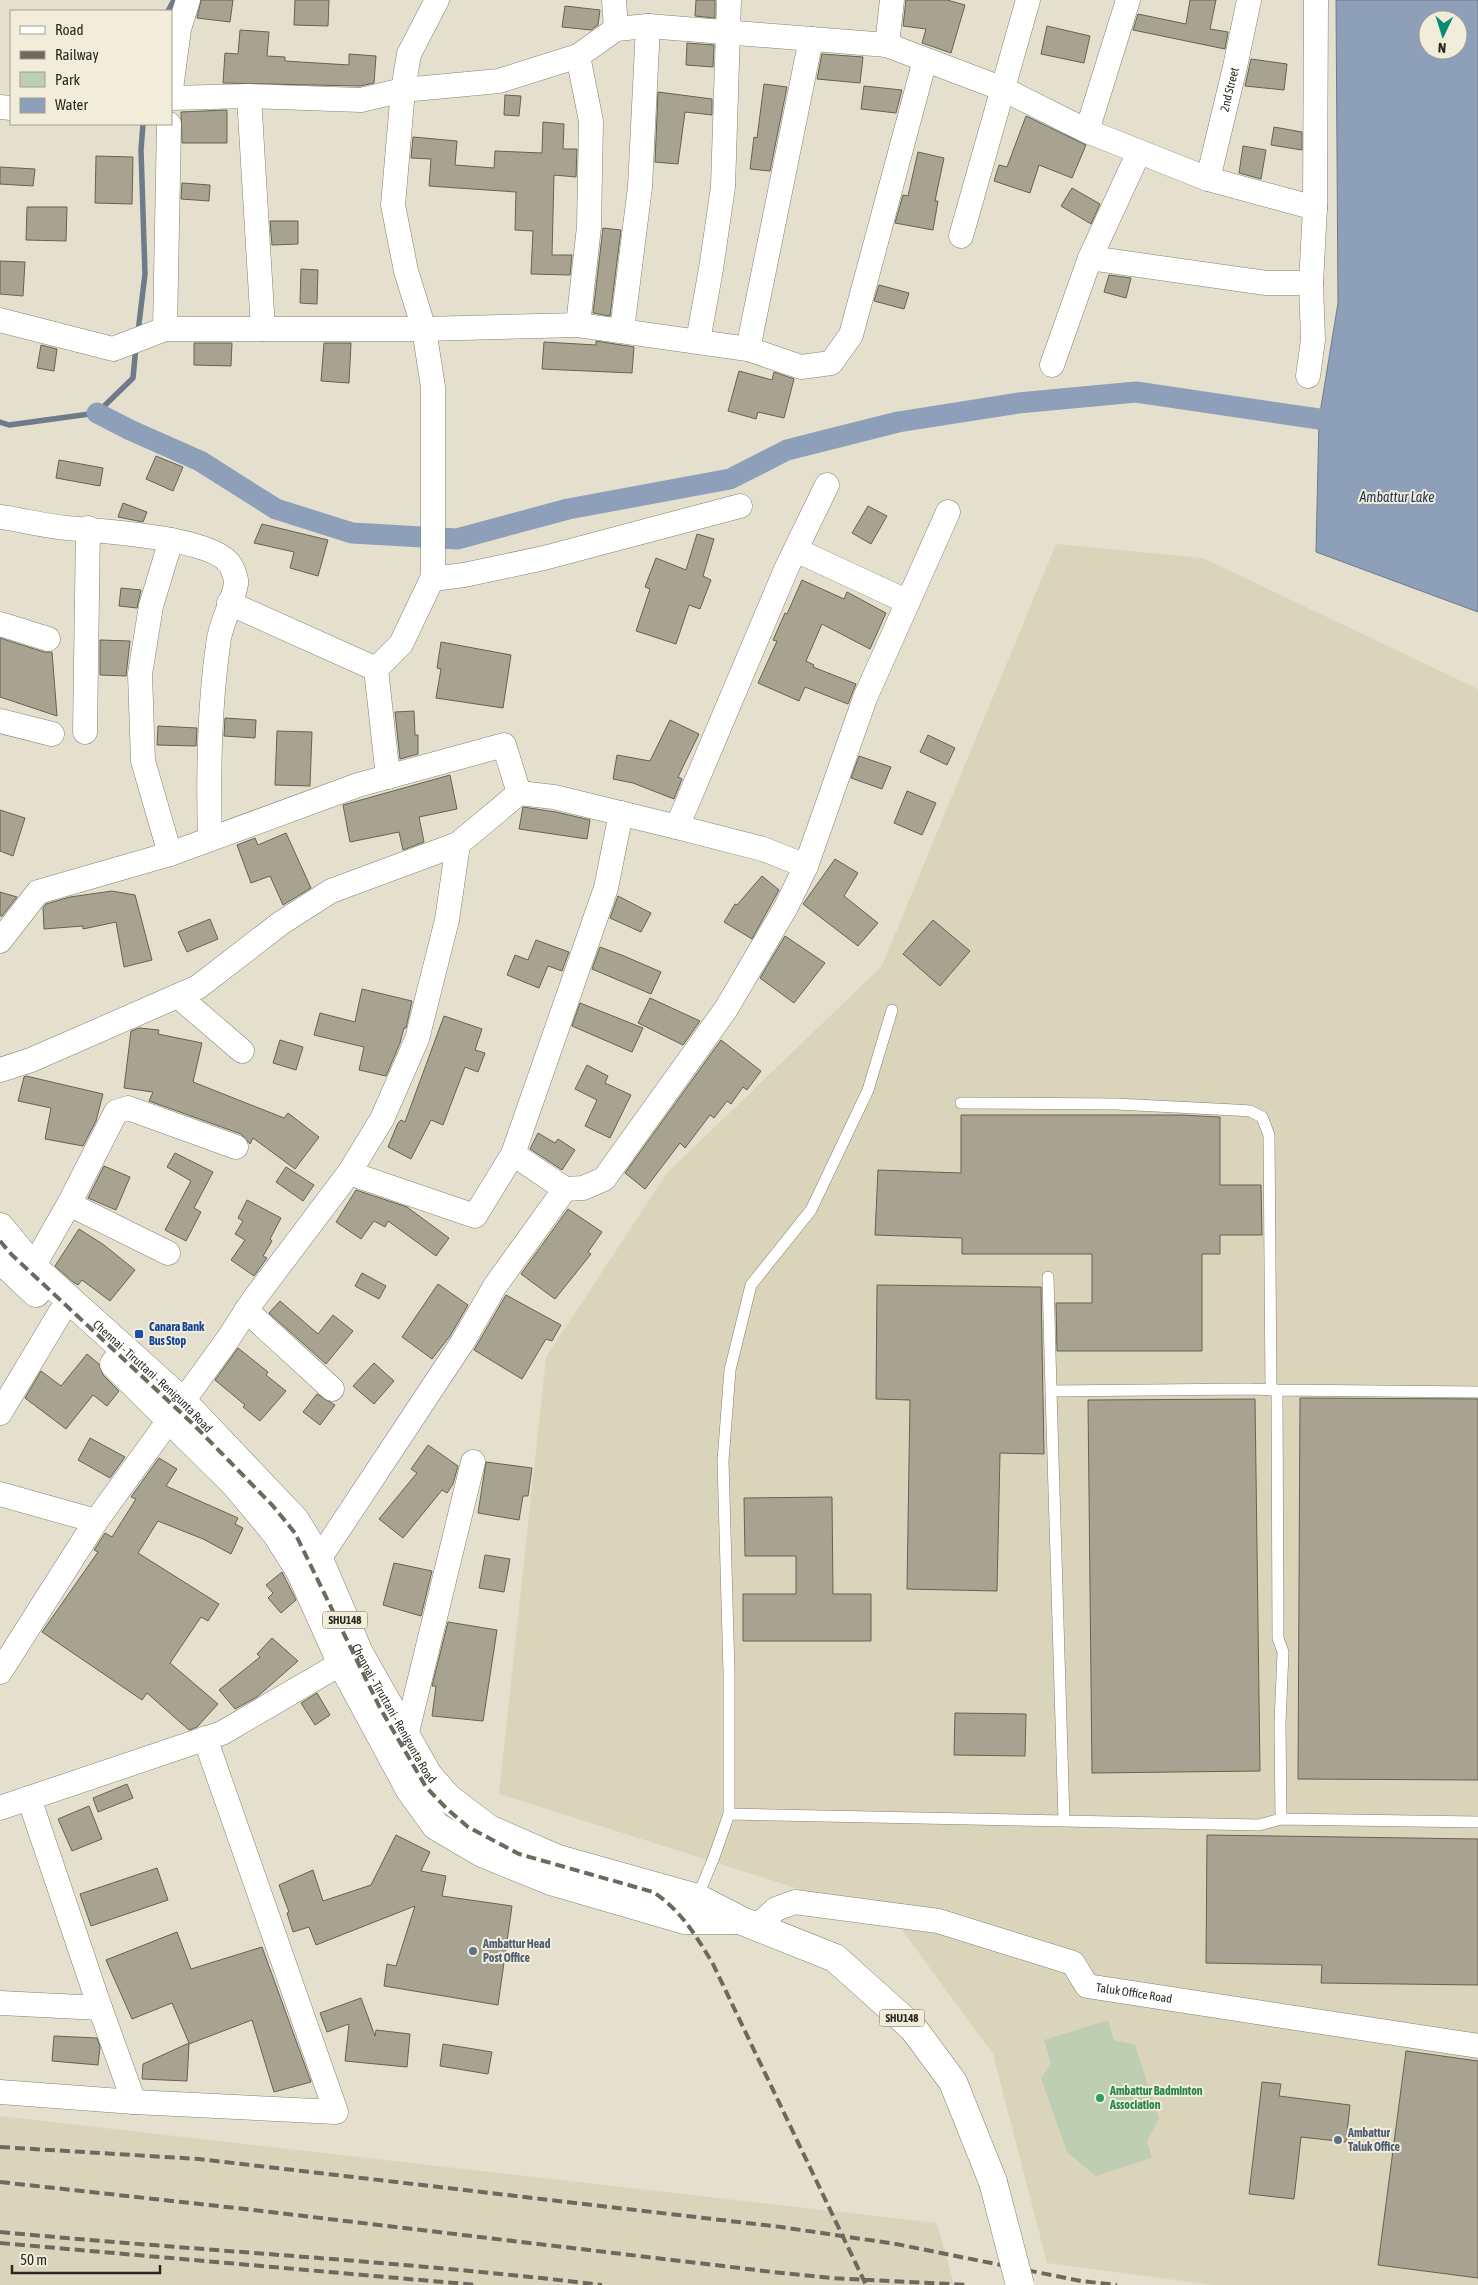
<svg xmlns="http://www.w3.org/2000/svg" width="1478" height="2285" viewBox="0 0 1478 2285" font-family="'Asap Condensed',sans-serif">
  <style>
    .built { fill: #dad4bb }
    .green { fill: #beceb2 }
    .water { fill: #8d9fb9; stroke: #6f7b8b; fill-rule: evenodd }
    .lines { fill: none; stroke-linecap: round; stroke-linejoin: round }
    .stream { stroke: #6f7b8b; stroke-width: 5.5 }
    .canal { stroke: #8d9fb9; stroke-width: 21 }
    .building { fill: #a8a391; stroke: #666251 }
    .service-casing { stroke: #858170; stroke-width: 12 }
    .minor-casing { stroke: #858170; stroke-width: 25 }
    .trunk-casing { stroke: #858170; stroke-width: 29 }
    .service { stroke: #fff; stroke-width: 11 }
    .minor { stroke: #fff; stroke-width: 24 }
    .trunk { stroke: #fff; stroke-width: 28 }
    .rail { stroke: #6c695e; stroke-width: 4; stroke-dasharray: 10 5; stroke-linecap: butt }
    .trunk-bridge-casing { stroke: #858170; stroke-width: 29; stroke-linecap: butt }
    .trunk-bridge { stroke: #fff; stroke-width: 28 }
    .transit-dot { fill: #1a4fb4; stroke: #f2edda; stroke-width: 2 }
    .service-dot { fill: #5c6f8a; stroke: #f2edda; stroke-width: 2 }
    .leisure-dot { fill: #2e9e5b; stroke: #f2edda; stroke-width: 2 }
    .labels { text-anchor: middle; dominant-baseline: central; stroke-width: 4; stroke-linejoin: round; paint-order: stroke }
    .shield { fill: #f2edda; stroke: #666358; stroke-width: 1 }
    .shield-label { font-size: 11px; font-weight: bold; fill: #2a2821 }
    .street-label { font-size: 12px; fill: #2a2821; stroke: #f2edda }
    .transit-label { font-size: 12px; font-weight: bold; fill: #164399; stroke: #f2edda; text-anchor: start }
    .service-label { font-size: 12px; font-weight: bold; fill: #4e5e75; stroke: #f2edda; text-anchor: start }
    .leisure-label { font-size: 12px; font-weight: bold; fill: #27864d; stroke: #f2edda; text-anchor: start }
    .water-label { font-size: 14px; font-style: italic; fill: #193359; stroke: #f2edda }
  </style>
  <rect width="100%" height="100%" fill="#e4e0cd"/>
  <path class="built" d="M1056,544l147,14 275,131v1596h-265l-166,-22 -54,-209 -99,-135 -395,-125 47,-437 121,-184 215,-207z
    M0,2116l937,107 17,62h-954z"/>
  <path class="green" d="M1108,2020l6,20 21,5 24,74 -12,22 5,17 -56,18 -29,-24 -26,-74 10,-14 -7,-24z"/>
  <path class="water" d="M1336,0h142v612l-162,-60 3,-133 19,-116zM1428,20h30v30h-30z"/>
  <g class="lines">
    <path class="stream" d="M168,11l6,-11
      M138,332l7,-58 -4,-124 2,-26
      M0,422l9,3 88,-12 36,-35 3,-32"/>
    <path class="canal" d="M97,413l33,17 70,31 76,48 76,24 105,6 111,-30 162,-30 57,-29 111,-28 120,-19 118,-11 183,27"/>
  </g>
  <path class="building" d="M201,0h32l-3,22 -33,-4z
    M295,0h34l-1,26 -34,-1z
    M696,0h19v18l-20,-2z
    M906,0h41l18,5 -14,48 -29,-10 4,-14 -23,-3z
    M1190,0h26l-6,29 18,3 -3,17 -92,-19 5,-16 48,10z
    M565,6l35,4 -2,15 -7,5 -29,-3z
    M1047,26l43,10 -6,27 -43,-9z
    M240,30l29,2 -2,24 18,1v4l64,4v-11l27,2 -2,27 -14,3 -137,-3 2,-30 13,1z
    M687,43l27,2 -1,22 -27,-2z
    M822,54l41,3 -3,26 -43,-4z
    M1251,59l36,5 -3,26 -39,-4z
    M764,84l23,3 -17,84 -20,-2 4,-32 3,1z
    M864,86l38,4 -6,23 -35,-4z
    M658,92l54,7v16l-27,-3 -7,52 -23,-2z
    M505,95l16,1 -2,20 -15,-1z
    M227,110v33h-45l-1,-31z
    M1026,116l60,29 -14,33 -33,-13 -9,28 -36,-12 5,-16 8,2z
    M543,122l21,2 -1,25h14l-1,28 -22,-2 -2,80h20l-2,20 -39,-1 2,-43 -18,-1 1,-38 -87,-6 2,-27 -20,-1 2,-21 44,4 -2,24 39,3 1,-17 47,2z
    M1274,127l28,5v18l-31,-5z
    M1243,146l23,4 -5,29 -22,-6z
    M918,152l26,6 -9,43h3l-5,29 -38,-7 8,-28 5,1z
    M96,156l37,1 -1,47 -37,-1z
    M0,167l35,2 -2,17 -33,-2z
    M182,183l28,2 -1,16 -28,-2z
    M1072,188l28,16 -9,20 -30,-18z
    M27,207h40l-1,34 -40,-1z
    M270,221h28v23l-26,1z
    M603,228l18,2 -11,86 -17,-3z
    M0,261l25,1 -2,34 -23,-2z
    M301,269l17,1 -1,34 -17,-1z
    M1109,275l22,3 -5,20 -22,-6z
    M879,285l30,8 -5,16 -30,-8z
    M596,341l38,6 -2,26 -90,-4 2,-27 52,3z
    M194,343h38l-1,23 -37,-1z
    M324,343h27l-2,40 -28,-2z
    M41,345l16,4 -3,22 -17,-3z
    M739,371l33,9 2,-8 20,7 -10,39 -26,-6 -2,7 -28,-8z
    M156,456l27,11 -10,24 -27,-12z
    M59,460l44,8 -3,18 -44,-8z
    M123,503l24,9 -4,10 -25,-5z
    M868,506l19,10 -16,28 -19,-11z
    M262,524l66,16 -10,36 -28,-8 4,-16 -40,-9z
    M697,534l17,5 -11,37 8,4 -11,29 -11,-4 -13,39 -40,-13 14,-42 -5,-2 11,-29 30,12z
    M802,580l42,19 3,-7 39,21 -16,36 -48,-25 -16,37 8,4 -1,2 43,17 -8,20 -43,-17 -6,14 -41,-18 19,-42 -4,-1 12,-27 2,1z
    M121,588l20,2 -4,18 -18,-2z
    M0,638l44,14h8l5,64 -57,-19z
    M100,640l30,1 -4,35 -26,-1z
    M441,642l70,13 -8,53 -67,-10 5,-29 -4,-1z
    M414,711l1,24h3v19l-18,5 -5,-47z
    M225,718l31,2 -1,18 -31,-2z
    M670,720l29,14 -21,43 4,2 -8,20 -41,-16 -20,-4 4,-24 33,6z
    M158,726l39,2 -1,18 -39,-1z
    M277,731l35,1 -2,54 -35,-1z
    M928,735l27,13 -8,17 -27,-13z
    M859,756l32,11 -9,22 -31,-11z
    M450,775l7,34 -38,8 5,25 -21,8 -4,-18 -49,10 -7,-37z
    M907,791l29,12 -14,32 -28,-12z
    M523,807l33,5 34,8 -3,19 -68,-10z
    M0,810l25,8 -12,38 -13,-5z
    M286,833l25,55 -28,17 -13,-29 -19,7 -14,-38 18,-7 3,7z
    M835,859l23,14 -14,23 34,27 -20,23 -55,-42z
    M762,876l17,14 -27,49 -28,-17 11,-18 2,1z
    M112,891l23,4 17,65 -28,7 -8,-45 -33,7v-3l-39,3 -1,-21 3,-4 24,-7z
    M0,892l17,5 -15,19h-2z
    M618,896l33,17 -10,19 -31,-14z
    M210,919l8,20 -31,13 -9,-20z
    M933,920l37,31 -30,35 -37,-32z
    M785,936l40,27 -31,40 -34,-25z
    M536,940l33,12 -7,19 -14,-5 -9,22 -32,-13 8,-20 13,5z
    M600,947l24,9 37,16 -10,22 -59,-25z
    M362,989l50,12 -6,27h-2l-4,15 -14,33 -27,-6 5,-23 -50,-12 6,-22 35,9z
    M650,998l50,23 -17,24 -45,-22z
    M580,1003l63,25 -11,24 -60,-26z
    M444,1016l38,13 -7,21 10,3 -7,19 -13,-5 -22,58 -12,-5 -20,39 -23,-12 10,-24 3,-3 4,2z
    M139,1028l20,2 -1,4 44,9 -9,39 91,36 4,-5 31,24 -24,32 -42,-31 -3,6 -9,-10 -92,-33 4,-9 -29,-4 7,-57z
    M280,1040l23,7 -7,23 -23,-7z
    M721,1040l40,31 -14,19 -4,-3 -12,17 -4,-3 -13,17 -4,-3 -25,33 -5,-5 -35,46 -20,-16z
    M587,1065l21,11 -3,7 26,12 -21,43 -25,-12 12,-26 -22,-11z
    M26,1076l77,18 -7,27 -13,25 -38,-7 6,-31 -33,-7 6,-24z
    M961,1115h220l39,2v68h41l1,50h-42v19h-18v97h-145l-1,-48h36v-49h-130v-16l-87,-3 3,-65 83,3z
    M538,1133l17,10 3,-4 17,11 -13,20 -32,-21z
    M175,1153l38,19 -19,36 7,4 -15,29 -21,-11 26,-49 -24,-14z
    M104,1166l26,11 -14,33 -28,-12z
    M286,1167l28,18 -11,16 -27,-19z
    M356,1190l51,17 42,31 -13,18 -48,-35 -3,6 -11,-6 -13,18 -25,-17z
    M247,1200l34,18 -11,21 2,2 -9,15 4,2 -13,18 -23,-16 14,-20 -10,-6 8,-13 -5,-3z
    M568,1209l34,23 -14,20 3,2 -36,45 -34,-25z
    M79,1229l25,16 31,25 -25,31 -28,-21 -4,5 -5,-3 -18,-16z
    M362,1273l24,13 -7,13 -24,-13z
    M438,1284l30,21 -18,31 -18,23 -30,-22z
    M877,1285l164,2 3,167 -44,-1 -3,138 -90,-2 3,-189 -34,-1z
    M506,1295l55,30 -9,16 -6,-2 -24,40 -48,-29z
    M280,1301l38,33 15,-19 20,16 -27,33 -57,-51z
    M238,1348l30,24 -2,3 20,16 -26,30 -17,-14 2,-2 -30,-25z
    M87,1354l12,10 4,11 16,16 -12,15 -14,-11 -27,34 -41,-31 16,-27 20,15z
    M374,1363l20,18 -20,23 -21,-18z
    M317,1394l18,11 -15,20 -17,-13z
    M1300,1398l178,1v381l-180,-1z
    M1255,1399l5,372 -168,2 -4,-373z
    M90,1438l35,19 -15,21 -32,-18z
    M428,1445l30,21 -5,18 -6,9 -5,-3 -39,48 -24,-19 38,-46 -6,-4z
    M159,1458l18,11 -11,17 72,32 -3,6 8,4 -12,26 -28,-15 -45,-18 -20,32 81,51 -11,17 -7,-4 -31,46 48,41 -21,23 -8,3 -42,-37 -5,7 -100,-68 56,-80 -4,-2 11,-17 7,4 24,-38 -5,-2z
    M486,1462l46,6 -4,28h-5l-4,24 -41,-7z
    M832,1497l1,97h38v47h-128v-47h53v-38h-51l-1,-58z
    M485,1555l25,4 -6,33 -25,-4z
    M394,1563l38,8 -11,45 -38,-11z
    M282,1572l14,28 -15,13 -13,-15 5,-5 -7,-8z
    M448,1622l49,8 -14,91 -51,-5 4,-30h-4z
    M272,1638l26,23 -41,36 -22,12 -16,-19 41,-33 -3,-3z
    M317,1693l13,22 -15,10 -14,-22z
    M955,1713l71,1 -1,42 -71,-1z
    M127,1784l6,14 -35,14 -5,-14z
    M89,1806l13,33 -30,12 -14,-32z
    M396,1835l34,17 -9,19 25,5 -4,20 70,10 -14,99 -114,-19 3,-22 9,2 19,-60 -99,39 -7,-18 -16,5 -6,-19 2,-1 -10,-27 34,-15 10,31 48,-16z
    M1207,1835l271,4v146l-157,-2 1,-18 -116,-2z
    M157,1868l11,32 -77,26 -11,-32z
    M177,1932l14,37 71,-22 49,135 -37,10 -22,-72 -63,24 -2,37 -45,-2 1,-15 46,-21 -17,-40 -40,16 -26,-59z
    M361,1998l14,38 1,-6 34,4 -3,33 -62,-6 4,-37 -22,8 -7,-19z
    M54,2036l43,2 3,9 -2,18 -46,-4z
    M443,2044l49,8 -4,22 -48,-8z
    M1406,2051l72,10v217l-100,-13z
    M1262,2082l19,2 -2,12 71,9 -4,37 -45,-5 -7,62 -45,-5z"/>
  <g class="lines">
    <defs>
      <path id="service" d="M961,1103l155,1 119,6 15,1 12,6 7,18 2,255
        M1048,1277l3,114
        M1277,1390l201,2
        M729,1814l530,11 22,-6 197,3
        M1064,1820l-13,-429 198,-2 28,1 1,248 5,14 -3,71 1,96
        M697,1898l17,-41 15,-43v-142l-6,-211 7,-91 21,-85 60,-75 57,-120 24,-80"/>
      <g id="minor">
        <path d="M614,0l2,29"/>
        <path d="M887,45l5,-45"/>
        <path d="M171,89l8,-60 9,-29"/>
        <path d="M249,96l14,233"/>
        <path d="M171,98l78,-2 112,4 42,-10 96,-9 79,-25 38,-27 32,-3 239,19 116,44 84,42 121,48 107,29"/>
        <path d="M0,107l11,1"/>
        <path d="M1087,131l41,-131"/>
        <path id="s1" d="M1208,179l27,-112 14,-67"/>
        <path d="M961,236l67,-236"/>
        <path d="M1090,258l176,25h45"/>
        <path d="M0,320l113,29 52,-20h259l154,-4 170,24 53,18 30,-4 20,-28 74,-275"/>
        <path d="M578,325l11,-98 2,-106 -13,-65"/>
        <path d="M165,329l4,-205"/>
        <path d="M622,330l18,-143 8,-161"/>
        <path d="M698,341l13,-72 12,-82 6,-187"/>
        <path d="M748,349l63,-310"/>
        <path d="M1052,365l38,-107 49,-106"/>
        <path d="M1308,376l5,-36 -2,-57 4,-75 1,-208"/>
        <path d="M0,517c22,3 45,9 67,11 32,3 148,9 164,38 2,4 6,14 5,18 -3,17 -13,35 -17,54 -10,67 -11,134 -9,201"/>
        <path d="M796,550l112,52"/>
        <path d="M432,579l32,-4 80,-17 196,-52"/>
        <path d="M229,603l147,66"/>
        <path d="M0,624l48,15"/>
        <path d="M0,721l52,13"/>
        <path d="M85,732l3,-204"/>
        <path d="M388,777l-12,-108 25,-25 31,-65 1,-6v-186l-9,-58 -18,-58 -13,-66 10,-115 6,-36 28,-54"/>
        <path d="M677,827l110,-260 40,-82"/>
        <path d="M170,854l-27,-93 -3,-87 11,-68 20,-66"/>
        <path d="M0,941l38,-49 132,-38 188,-69 146,-40 15,48"/>
        <path d="M178,996l64,55"/>
        <path d="M0,1070l31,-10 167,-73 83,-64 50,-32 127,-47 61,-51 35,4 123,30 86,22 43,17"/>
        <path d="M513,1154l52,35 18,-1 21,-9 122,-170 60,-102 20,-41 59,-168 83,-186"/>
        <path d="M349,1173l126,43 38,-62 93,-266 15,-75"/>
        <path d="M69,1204l99,49"/>
        <path d="M33,1267l36,-63 47,-92 12,-4 108,39"/>
        <path d="M246,1310l86,79"/>
        <path d="M0,1413l60,-100"/>
        <path d="M0,1494l96,27"/>
        <path d="M319,1559l143,-216 33,-57 70,-97"/>
        <path d="M0,1672l96,-151 132,-182 26,-40 95,-126 33,-54 35,-80 30,-119 11,-76"/>
        <path d="M406,1736l67,-274"/>
        <path d="M0,1808l222,-75 135,-79"/>
        <path id="s2" d="M757,1926l19,-17 19,-7 143,19 135,42 14,23 391,60"/>
        <path d="M0,2003l100,5"/>
        <path d="M0,2092l134,10 -36,-100 -69,-204"/>
        <path d="M134,2102l202,10 -131,-374"/>
      </g>
      <g id="trunk">
        <path id="s3" d="M0,1227l33,40 149,134 113,119 24,39 40,94 69,122 20,23 41,31 69,30 139,39 45,23 93,37 78,70 40,54 40,100"/>
        <path d="M0,1259l36,34"/>
        <path d="M114,1364l121,120 41,49 24,38 41,91 69,128 26,36 46,27 69,28 134,39h51"/>
      </g>
    </defs>
    <use href="#service" class="service-casing"/>
    <use href="#minor" class="minor-casing"/>
    <use href="#trunk" class="trunk-casing"/>
    <use href="#service" class="service"/>
    <use href="#minor" class="minor"/>
    <use href="#trunk" class="trunk"/>
    <path class="rail" d="M0,1241l11,13 182,170 80,82 22,27 85,175 46,79 21,22 21,18 51,27 134,38c27,17 44,45 60,72l153,321
      M0,2147l199,12 582,68 115,17 185,37 36,4
      M0,2182l245,27 528,63 58,6 138,7
      M0,2232c201,19 402,29 602,53
      M0,2243l477,42"/>
    <defs>
      <path id="trunk-bridge" d="M993,2182l27,103"/>
    </defs>
    <use href="#trunk-bridge" class="trunk-bridge-casing"/>
    <use href="#trunk-bridge" class="trunk-bridge"/>
  </g>
  <rect class="transit-dot" x="134" y="1329" width="10" height="10" rx="2.5"/>
  <g class="service-dot">
    <circle cx="473" cy="1951" r="5"/>
    <circle cx="1338" cy="2140" r="5"/>
  </g>
  <circle class="leisure-dot" cx="1100" cy="2098" r="5"/>
  <g class="labels">
    <g class="shield">
      <rect x="322.5" y="1611.5" width="45" height="17" rx="4"/>
      <rect x="879.5" y="2009.5" width="45" height="17" rx="4"/>
    </g>
    <g class="shield-label">
      <text x="345" y="1620">SHU148</text>
      <text x="902" y="2018">SHU148</text>
    </g>
    <g class="street-label">
      <text stroke="none"><textPath href="#s1" startOffset="92">2nd Street</textPath></text>
      <text stroke="none"><textPath href="#s3" startOffset="214">Chennai - Tiruttani - Renigunta Road</textPath></text>
      <text stroke="none"><textPath href="#s3" startOffset="634">Chennai - Tiruttani - Renigunta Road</textPath></text>
      <text stroke="none"><textPath href="#s2" startOffset="406">Taluk Office Road</textPath></text>
    </g>
    <g class="transit-label">
      <text x="149" y="1327">Canara Bank<tspan x="149" dy="14">Bus Stop</tspan></text>
    </g>
    <g class="service-label">
      <text x="483" y="1944">Ambattur Head<tspan x="483" dy="14">Post Office</tspan></text>
      <text x="1348" y="2133">Ambattur<tspan x="1348" dy="14">Taluk Office</tspan></text>
    </g>
    <g class="leisure-label">
      <text x="1110" y="2091">Ambattur Badminton<tspan x="1110" dy="14">Association</tspan></text>
    </g>
    <g class="water-label">
      <text x="1397" y="497">Ambattur Lake</text>
    </g>
  </g>
  <rect x="10" y="10" width="162" height="115" fill="#f2edda" stroke="#a29e90"/>
  <rect x="20" y="26" width="25" height="8" fill="#ffffff" stroke="#a29e90"/>
  <text x="55" y="35" font-size="15" fill="#2a2821">Road</text>
  <rect x="20" y="51" width="25" height="8" fill="#6c695e" stroke="#a29e90"/>
  <text x="55" y="60" font-size="15" fill="#2a2821">Railway</text>
  <rect x="20" y="72" width="25" height="15" fill="#beceb2" stroke="#a29e90"/>
  <text x="55" y="85" font-size="15" fill="#2a2821">Park</text>
  <rect x="20" y="98" width="25" height="15" fill="#8d9fb9" stroke="#a29e90"/>
  <text x="55" y="110" font-size="15" fill="#2a2821">Water</text>
  <g transform="translate(1443 35) rotate(184)"><circle r="24" fill="#f2edda" stroke="#a29e90"/>
  <path d="M0-4L9 19L0 12L-9 19Z" fill="#068d73"/>
  <text y="-8" font-size="14" font-weight="bold" text-anchor="middle" fill="#2a2821">N</text>
  </g>
  <path d="M12 2265v8h148v-8" fill="none" stroke="#2a2821" stroke-width="2.5"/>
  <text x="20" y="2265" font-size="15" fill="#2a2821" stroke="#f2edda" stroke-width="4" paint-order="stroke">50 m</text>
</svg>
